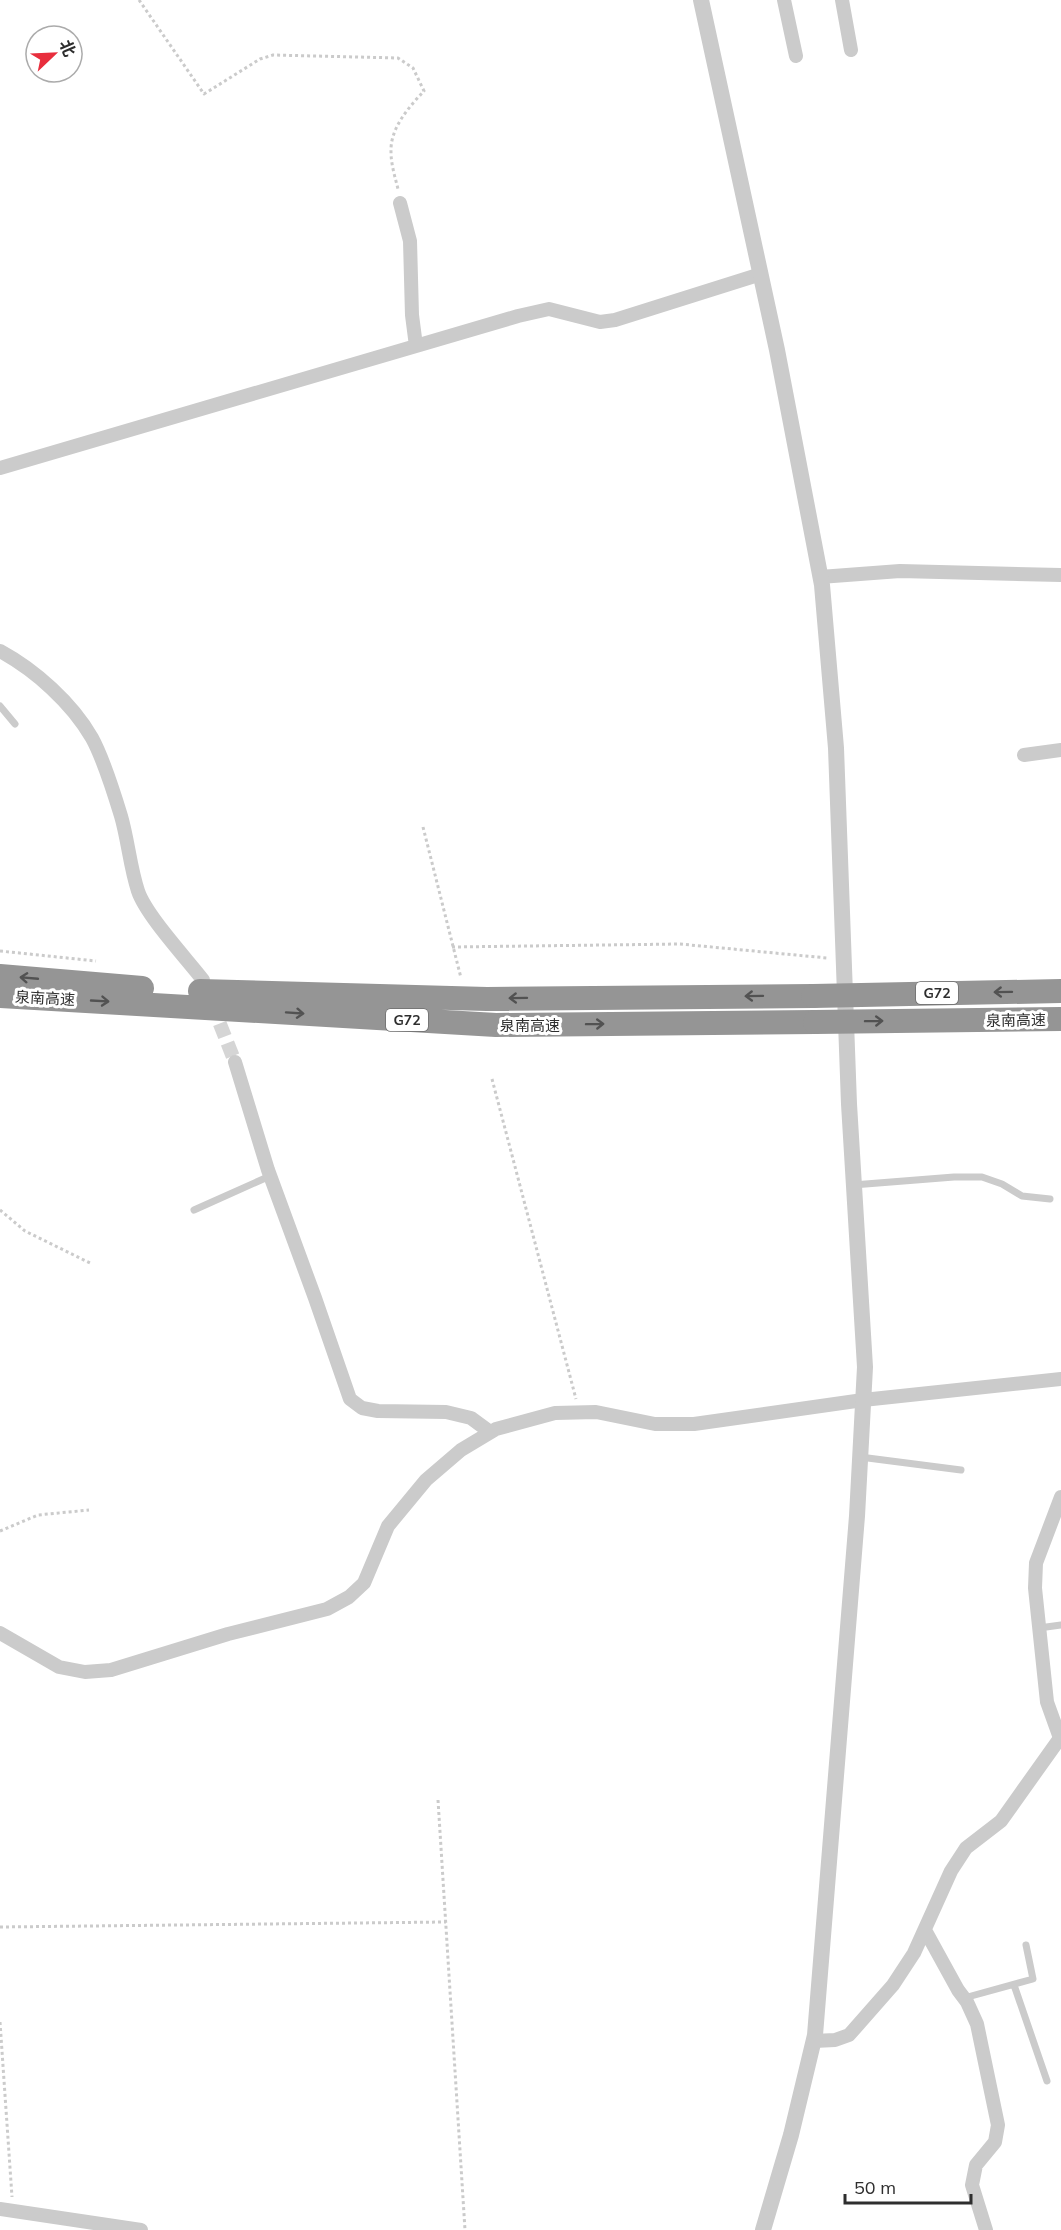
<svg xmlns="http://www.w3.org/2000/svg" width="1061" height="2230" viewBox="0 0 1061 2230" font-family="Mulish,'Noto Sans SC',sans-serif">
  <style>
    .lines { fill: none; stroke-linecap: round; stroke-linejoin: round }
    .minor-tunnel { stroke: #d5d5d5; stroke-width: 14; stroke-dasharray: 14 7; stroke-linecap: butt }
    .path { stroke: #cbcbcb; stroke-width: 3; stroke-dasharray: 3 3; stroke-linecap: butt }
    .service { stroke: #cbcbcb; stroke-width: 7 }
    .minor { stroke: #cbcbcb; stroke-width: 14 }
    .tertiary { stroke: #cbcbcb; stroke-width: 16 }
    .motorway { stroke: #959595; stroke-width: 24 }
    .motorway-bridge { stroke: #959595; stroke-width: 24 }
    .oneway { stroke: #525252 }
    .labels { text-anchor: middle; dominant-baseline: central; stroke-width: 6; stroke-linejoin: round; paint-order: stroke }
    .shield { fill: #fff; stroke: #6d6d6d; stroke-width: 1.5 }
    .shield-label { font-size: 14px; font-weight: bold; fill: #2e2e2e }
    .street-label { font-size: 15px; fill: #2e2e2e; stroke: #fff }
  </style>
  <rect width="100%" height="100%" fill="#fff"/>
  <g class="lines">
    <path class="minor-tunnel" d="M212,1004l23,58"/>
    <path class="path" d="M139,0l65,94 56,-35 13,-4 125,3 15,10 11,23c-15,16 -34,37 -33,61 0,12 4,25 7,37
      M423,827l38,151
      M452,947l228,-3 147,14
      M0,951l96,10
      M492,1079l84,320
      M0,1210l25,21 67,33
      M0,1531l38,-16 51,-5
      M438,1800l27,430
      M0,1927l446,-5
      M0,2022l12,175"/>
    <path class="service" d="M0,706l15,18
      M853,1185l101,-8h28l20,7 20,12 28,3
      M194,1210l76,-34
      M860,1457l101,13
      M1039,1628l22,-3
      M1014,1985l33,96
      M964,1998l69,-19 -7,-34"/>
    <path class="minor" d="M784,0l12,56
      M842,0l9,50
      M400,203l10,38 2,74 4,31
      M0,468l518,-152 31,-7 51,13 15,-2 146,-46
      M820,577l80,-6 161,4
      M0,651c35,19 72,52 92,87 11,20 22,55 29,78 7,24 9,51 17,75 8,24 48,67 65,89
      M1024,755l37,-5
      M235,1062l33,108 47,128 35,101 12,9 16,3 68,1 25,6 19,14
      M1061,1497l-25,66 -1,25 12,114 14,39
      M0,1633l59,34 26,5 26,-2 117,-36 99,-25 22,-12 15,-14 24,-57 38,-46 35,-30 35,-21 59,-16 41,-1 59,12h39l169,-24 198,-21
      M925,1930l33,60 9,12 10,22 21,101 -3,17 -19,23 -4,20 14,45
      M814,2041l21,-1 14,-5 44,-50 21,-32 37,-82 15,-23 35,-27 59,-83
      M0,2209l141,21"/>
    <path class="tertiary" d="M701,0l76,350 45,235 14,163 13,356 16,263 -8,149 -42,519 -24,100 -28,95"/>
    <path class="motorway" d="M0,976l142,12
      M200,991l287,8 326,-3
      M0,996l496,29 319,-3"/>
    <path class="motorway-bridge" d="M813,996l248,-5
      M815,1022l246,-3"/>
  </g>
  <defs><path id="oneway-shaft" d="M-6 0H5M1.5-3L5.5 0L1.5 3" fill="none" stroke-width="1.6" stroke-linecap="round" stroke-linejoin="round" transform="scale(1.5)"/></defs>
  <g class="oneway">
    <use href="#oneway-shaft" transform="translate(29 978) rotate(-175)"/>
    <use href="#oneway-shaft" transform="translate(1003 992) rotate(179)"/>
    <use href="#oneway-shaft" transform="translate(754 996) rotate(179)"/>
    <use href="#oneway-shaft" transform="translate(518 998) rotate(179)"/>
    <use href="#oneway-shaft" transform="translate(100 1001) rotate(3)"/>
    <use href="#oneway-shaft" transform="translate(295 1013) rotate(4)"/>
    <use href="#oneway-shaft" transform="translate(874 1021) rotate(-1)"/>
    <use href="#oneway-shaft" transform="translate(595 1024) rotate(-1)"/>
  </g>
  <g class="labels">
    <g class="shield">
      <rect x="916" y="982" width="42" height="22" rx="4.5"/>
      <rect x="386" y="1009" width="42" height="22" rx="4.5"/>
    </g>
    <g class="shield-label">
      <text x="937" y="993">G72</text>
      <text x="407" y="1020">G72</text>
    </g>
    <g class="street-label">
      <text transform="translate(45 998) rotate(3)">泉南高速</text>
      <text transform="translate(1016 1020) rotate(-1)">泉南高速</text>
      <text x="530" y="1025">泉南高速</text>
    </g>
  </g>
  <g transform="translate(54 54) rotate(67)"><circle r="28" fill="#ffffff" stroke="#ababab" stroke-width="1.5"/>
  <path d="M0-4.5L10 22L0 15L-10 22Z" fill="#e82e3d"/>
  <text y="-9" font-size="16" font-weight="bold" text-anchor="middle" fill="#2e2e2e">北</text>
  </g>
  <path d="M845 2194v9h126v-9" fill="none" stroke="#2e2e2e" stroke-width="3"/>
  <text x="854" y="2194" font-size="18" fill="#2e2e2e" stroke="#ffffff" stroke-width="4.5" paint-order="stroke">50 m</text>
</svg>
